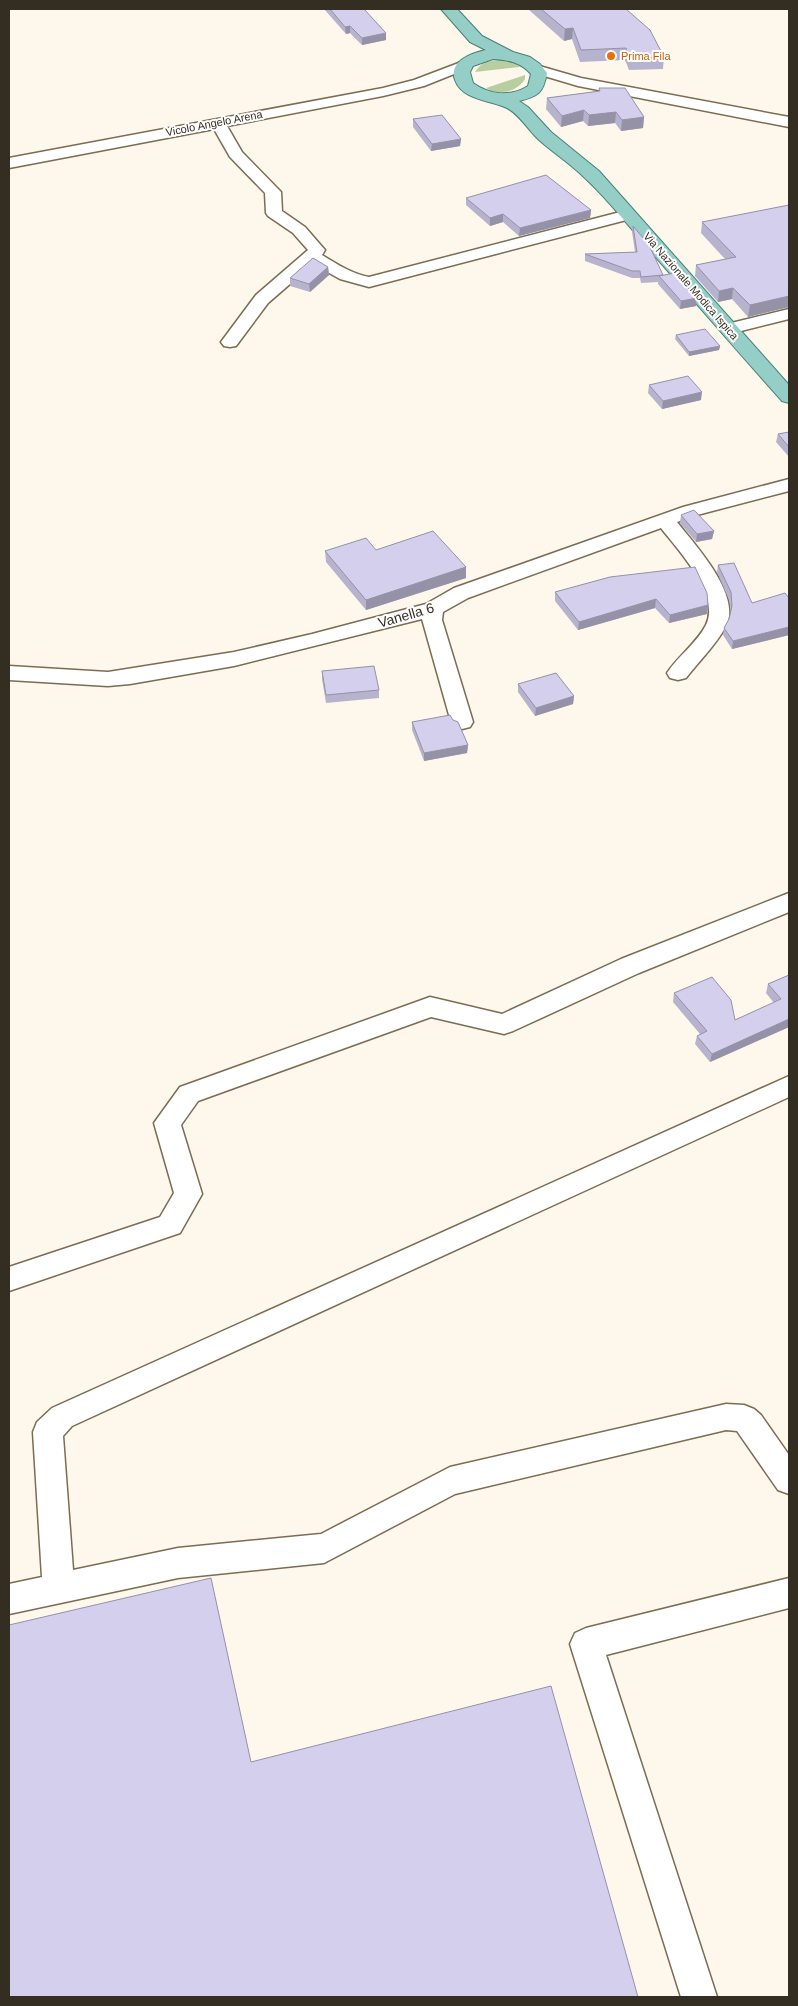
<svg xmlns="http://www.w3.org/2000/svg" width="798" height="2006" viewBox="0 0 798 2006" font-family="Helvetica,sans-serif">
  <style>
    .green { fill: #b8ce9e }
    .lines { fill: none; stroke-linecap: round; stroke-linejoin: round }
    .minor-casing { stroke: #7b6c52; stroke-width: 3 }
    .major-casing { stroke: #448175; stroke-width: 2 }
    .minor { fill: #fff; fill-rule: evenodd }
    .major { fill: #94cec7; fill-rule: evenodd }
    .wall { fill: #b7b2cd }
    .shaded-wall { fill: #9591a7 }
    .building { fill: #d5cfee; stroke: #9591a7 }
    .food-dot { fill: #e8710a; stroke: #fff; stroke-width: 2 }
    .labels { text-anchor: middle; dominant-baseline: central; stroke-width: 4; stroke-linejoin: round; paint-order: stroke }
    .far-food-label { font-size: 11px; fill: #c56008; stroke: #fff; text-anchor: start }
    .far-street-label { font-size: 11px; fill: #342d22; stroke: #fff }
    .street-label { font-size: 14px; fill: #342d22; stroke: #fff }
  </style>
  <rect width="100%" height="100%" fill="#fef7eb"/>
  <path class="green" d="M499,60l14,2 7,5 -45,5c6,-10 14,-11 24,-12z
    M525,75v4c-8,13 -26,17 -39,9z"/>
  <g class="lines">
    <defs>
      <path id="minor" d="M464,61l5,1 2,3 -2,3 -45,18 -41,10 -156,30 15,26 39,40 1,19 23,16 20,23 -3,5c15,9 30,19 47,22l259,-67 6,2 2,3 -2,3 -265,69 -29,-8 -27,-15 -45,39 -32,43 -6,1 -6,-1 -3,-4 35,-47 52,-45 -15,-17 -25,-17 -2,-3 -1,-20 -35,-36 -16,-28 -205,39v-10l374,-70 31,-8z
        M536,65l45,13 208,39v10l-211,-41 -47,-14 -2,-3 2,-3z
        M789,309v10l-60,15 -6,-1 -3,-4 3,-4z
        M789,479v12l-92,24 -20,7c18,23 65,73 49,104 -10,19 -27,35 -40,52l-8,2 -8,-2 -3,-5c11,-17 30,-30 39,-48 15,-30 -28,-75 -45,-97l-193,70 -25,14 -1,8 31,102 -3,5 -8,2 -8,-2 -3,-5 -29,-103 -188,47 -104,18 -22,2 -99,-6v-14l99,6 126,-20 78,-18 114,-30 28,-16 229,-81z
        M789,893v19l-150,61 -126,58 -9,3 -73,-17 -233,84 -17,24 21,69 -22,39 -171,58v-24l151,-50 14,-24 -20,-70 26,-36 250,-90 72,17 119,-55z
        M789,1076v21l-717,329 -9,10 10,134 105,-22 143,-14 129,-67 276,-63 18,1 10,4 7,6 28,40v39l-11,-4 -41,-59 -11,-1 -271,64 -131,69 -146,15 -169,36v-30l33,-7 -9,-145 4,-10 15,-14z
        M789,1578v30l-183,47 111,342h-36l-111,-353 5,-11 11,-5z"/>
      <path id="major" d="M441,9h16l25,27 31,16 17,5 10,7 7,9c-4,20 -8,23 -28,28l9,6 23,25 48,39 190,214v18l-7,-2c-44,-49 -87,-99 -130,-148 -27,-31 -52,-64 -83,-89 -10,-8 -21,-16 -30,-24 -11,-10 -19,-25 -32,-32 -17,-8 -45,-8 -52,-28 -7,-19 17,-27 31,-30l-16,-8zM493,59c15,1 27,3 38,15l-3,12c-17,11 -38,9 -55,-3l-3,-11 3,-6z"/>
    </defs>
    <use href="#minor" class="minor-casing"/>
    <use href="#major" class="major-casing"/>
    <use href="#minor" class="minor"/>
    <use href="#major" class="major"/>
  </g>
  <path class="wall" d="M324,9h40l22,31 -24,5 -12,-12 -4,1z
    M528,9h98l38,48 -1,12 -34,1 -4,-10 -45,2 -8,-23 -8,2z
    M599,88l45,29 -1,11 -22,3 -6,-8 -27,3 -5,-5 -22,6 -15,-18 1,-11 52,-7z
    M413,119l48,20 -1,7 -29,5 -18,-24z
    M466,198l125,12 -1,8 -71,18 -16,-14 -13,4 -24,-21z
    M789,205v103v-1l-41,10 -16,-18 -14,3 -23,-26 1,-11 29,-6 -24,-26 1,-11z
    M633,226l30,49 34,23 -1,8 -16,3 -22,-25v-2l-17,1 -1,-5h-8l-47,-17v-7l50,-2 -3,-20z
    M328,267l1,8 -19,17 -20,-6v-8z
    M676,335l44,11 -1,4 -30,6 -14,-17z
    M649,385l52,15 -39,9 -14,-16z
    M789,432v25l-13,-15 2,-8z
    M681,515l33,16 -2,8 -16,3 -16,-19z
    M376,550l90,17v11l-100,32 -40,-48 -1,-11z
    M718,565l34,38 37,-5v37l-57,14 -9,-14 1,-7 5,-9 2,-7 -2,-12 -12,-28z
    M610,577l97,37 -38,9 -14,-15 -77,22 -23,-29v-9z
    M322,671l57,19v8l-53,5 -4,-24z
    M518,684l56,12 -1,8 -38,12 -17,-24z
    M412,722l56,23 -1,8 -43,8 -12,-31z
    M789,975v52l-79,35 -15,-18 2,-8 3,-2 -27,-32 1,-9 61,27 39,-17 -8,-10 2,-9z"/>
  <path class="shaded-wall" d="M350,26v7l-4,1 -1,-7z
    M573,28l-1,11 -8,2 1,-12z
    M386,33v7l-24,5v-7z
    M584,110l-1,11 -22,6 1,-11z
    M616,112l-1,11 -27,3 1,-11z
    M644,117l-1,11 -22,3 1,-11z
    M461,139l-1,7 -29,5 1,-7z
    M591,210l-1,8 -71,18 1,-8z
    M503,214v8l-13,4v-8z
    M328,267l1,8 -19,17 -1,-8z
    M733,288l-1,11 -14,3 1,-11z
    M789,296v11l-41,10 2,-12z
    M697,298l-1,8 -16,3 1,-8z
    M720,346l-1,4 -30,6v-4z
    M702,392l-1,8 -39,9 1,-8z
    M714,531l-2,8 -16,3 1,-8z
    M466,567v11l-100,32v-10z
    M656,599l-1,9 -77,22 1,-8z
    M708,605l-1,9 -38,9 1,-8z
    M789,627v8l-57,14 1,-8z
    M574,696l-1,8 -38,12 1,-8z
    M468,745l-1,8 -43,8v-8z
    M789,1019v8l-79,35 2,-8z"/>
  <path class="building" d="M330,9h34l22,24 -24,5 -12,-12 -5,1z
    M541,9h85l24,21 14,27 -34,1 -4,-10 -45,2 -8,-22 -8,1z
    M599,88h26l19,29 -22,3 -6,-8 -27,3 -5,-5 -22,6 -15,-18 53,-7z
    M442,115l19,24 -29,5 -19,-25z
    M546,175l45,35 -71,18 -17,-14 -13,4 -24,-20z
    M789,205v91l-39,9 -17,-17 -14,3 -23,-26 40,-8 -34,-35z
    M633,226l16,19 14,30 -22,2 -1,-6h-8l-47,-17 52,-2z
    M313,258l15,9 -19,17 -19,-6z
    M675,273l22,25 -16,3 -22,-25z
    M705,329l15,17 -31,6 -13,-17z
    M688,376l14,16 -39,9 -14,-16z
    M789,432v15l-11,-13z
    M694,510l20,21 -17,3 -16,-19z
    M433,531l33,36 -100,33 -41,-49 41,-13 10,12z
    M734,563l18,40 33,-10 4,5v29l-56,14 -9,-13 5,-9 3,-13 -1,-14 -13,-27z
    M695,567l12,26 1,12 -38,10 -14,-16 -77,23 -24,-30 55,-15z
    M374,666l5,24 -53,5 -4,-24z
    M556,673l18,23 -38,12 -18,-24z
    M450,715l3,5 5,2 10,23 -44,8 -12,-31z
    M789,975v44l-77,35 -15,-18 10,-5 -33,-38 38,-16 19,23 4,20 46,-21 -13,-15z
    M211,1578l40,184 300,-76 87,311h-629v-372z"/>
  <circle class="food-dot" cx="611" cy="56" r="5"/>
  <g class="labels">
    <g class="far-food-label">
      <text x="621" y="56">Prima Fila</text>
    </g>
    <g class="far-street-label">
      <text transform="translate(214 123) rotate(-11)">Vicolo Angelo Arena</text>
      <text transform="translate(691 286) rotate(49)">Via Nazionale Modica Ispica</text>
    </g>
    <g class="street-label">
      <text transform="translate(406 615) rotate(-16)">Vanella 6</text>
    </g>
  </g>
  <rect width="798" height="2006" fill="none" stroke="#342d22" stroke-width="20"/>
</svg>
